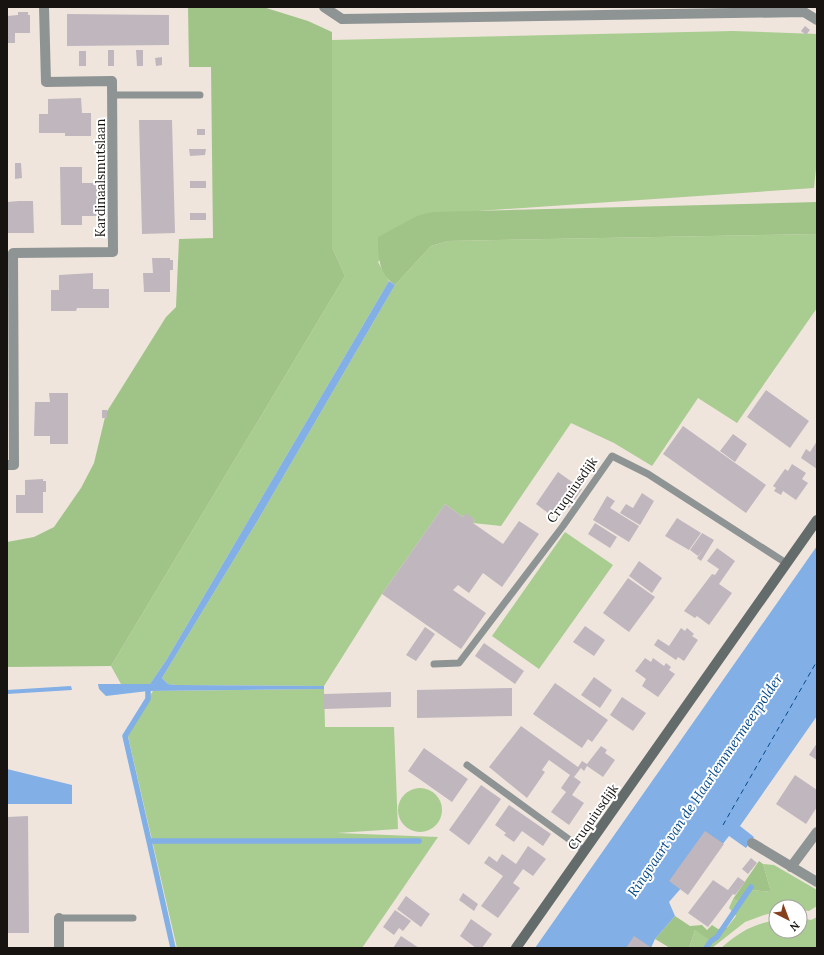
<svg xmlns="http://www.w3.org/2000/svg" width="824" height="955" viewBox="0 0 824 955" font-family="Lora,serif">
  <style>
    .green { fill: #a9cc90 }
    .forest { fill: #a0c487 }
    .water { fill: #82afe5 }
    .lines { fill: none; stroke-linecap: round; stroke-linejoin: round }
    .stream { stroke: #82afe5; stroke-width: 5.5 }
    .ferry { stroke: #054989; stroke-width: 1; stroke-dasharray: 5 4; stroke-linecap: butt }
    .building { fill: #c0b6be }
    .lane { stroke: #8e9493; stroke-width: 7 }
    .street { stroke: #8e9493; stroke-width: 10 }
    .secondary { stroke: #646c6b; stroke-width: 10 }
    .labels { text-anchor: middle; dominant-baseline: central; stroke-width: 4; stroke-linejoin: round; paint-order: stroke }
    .street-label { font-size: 13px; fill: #161310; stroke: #fff }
    .water-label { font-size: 14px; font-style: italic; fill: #054989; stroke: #fff }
  </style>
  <rect width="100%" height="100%" fill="#efe5dd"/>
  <path class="green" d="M733,31l84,3v124l-3,30 -395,27 -41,47 11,19 -222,378 -17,25h-29l-10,-18 234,-390 -13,-29v-207z
    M817,234v74l-80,115 -39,-25 -46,68 -38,-23 -43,-20 -70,103 -28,-3 2,-3 -9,-6 -3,3 -18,-13 -63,90 -58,92 -148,-1 -8,-1 -6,-6 96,-158 137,-235 36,-39 17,-5z
    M565,532l48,33 -74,104 -47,-33z
    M324,689l1,38h69l4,102 -61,4 101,4 -76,111h-185l-50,-216 26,-41z
    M398 810a22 22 0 1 1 44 0a22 22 0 1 1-44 0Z
    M763,864l11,1 43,25v16l-8,5 -9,-1v-3h-24v5l-12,3 -19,7 -33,26h-23l6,-18 27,4 14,-18 -7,-8 4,-9 10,4 8,-13 20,2z
    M817,917v31h-96c19,-16 30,-23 55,-28v11h24v-13l11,2z"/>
  <path class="forest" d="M188,7h75l45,14 24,11v215l13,29 -234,390 -104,1v-125l27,-5 20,-10 27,-39 13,-25 12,-50 60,-96 10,-10 3,-68 34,-1 -2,-171h-22z
    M817,202v32l-369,7 -17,5 -36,39c-17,-11 -17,-30 -17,-48l41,-22 14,-3z
    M759,861l4,3 8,28 -20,-2 -8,13 -10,-4z
    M675,916l15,10 12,-1 5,5 5,-5 6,4 10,-1 -6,6 -11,7 -16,-11 -6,18h-19l-15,-9z"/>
  <path class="water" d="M389,281l6,4 -137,235 -96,158 6,6 8,1 148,1v3l-176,2 -42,5 -7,-7 -1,-5h52l17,-25z
    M817,546v170l-77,110 14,11 -8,11 -17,-12 -28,36 -18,14 -14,16 6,14 -20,23 -4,9h-116z
    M71,686l1,4 -65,4v-4z
    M7,769l65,16v19h-65z"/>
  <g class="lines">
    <path class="stream" d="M148,691v8l-23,37 24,105h270
      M149,841l24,107
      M706,948l5,-7 6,-4 34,-50"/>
    <path class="ferry" d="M723,825l94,-164"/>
  </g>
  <path class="building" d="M18,12h10v3h2v18h-15v10h-8v-27l11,-1z
    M67,14l102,1v30l-102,1z
    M805,26l5,4 -4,5 -5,-4z
    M108,50h6v16h-6z
    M136,50h7v16h-6z
    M79,51h7v15h-7z
    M162,57v8l-6,1 -1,-8z
    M81,98l1,15h9v23h-26v-3h-26v-19h9v-15z
    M139,120h33l3,113 -33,1z
    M197,129h8v6h-8z
    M189,149h17l-1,6 -15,1z
    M15,163h6l1,15 -7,1z
    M60,167h22v16h16l-1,33h-15v9h-21z
    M190,181h16v7h-16z
    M19,201h14l1,32h-27v-31z
    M190,213h16v7h-16z
    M152,258h18v2h3v10h-3v22h-26l-1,-19h10z
    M93,273v16h16v19h-32l-1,3h-25v-21h8v-15z
    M766,390l43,31 -19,27 -43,-31z
    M49,393h19v51h-18v-8h-16l1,-34h15z
    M102,410h5v8h-5z
    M683,426l83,59 -20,28 -83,-59z
    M733,434l14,10 -12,18 -15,-11z
    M817,441v28l-16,-11 5,-9 4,3z
    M792,464l14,9 -4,6 6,4 -12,17 -13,-9 -2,4 -7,-4 2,-3 -3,-2 12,-17 3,2z
    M558,472l24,17 -13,19 -8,-6 -9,14 -16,-12z
    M43,479v2h3v11h-3v21h-27v-18h9v-15z
    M642,493l12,8 -14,24 -20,-12 6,-9 7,4z
    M607,496l8,5 -5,7 29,18 -10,16 -36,-22z
    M445,504l18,13 3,-4 9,7 -2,3 30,21 16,-23 20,13 -37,53 -19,-14 -14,20 -11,-8 -5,5 33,23 -25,36 -79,-55z
    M677,518l24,15 -12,17 -24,-14z
    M595,523l22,14 -7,11 -22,-14z
    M702,533l12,7 -13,21 -4,-3 7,-9 -6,7 -8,-6z
    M717,548l18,13 -16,23 13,9 -23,32 -12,-9 -2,2 -11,-7 28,-37 3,1 4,-6 -12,-8z
    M639,561l23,17 -10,15 -23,-17z
    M628,578l27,19 -26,35 -26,-19z
    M585,626l20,14 -11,16 -21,-14z
    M425,627l10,7 -19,27 -10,-6z
    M681,628l4,3 2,-3 7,6 -2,2 6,4 -14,21 -6,-4 -2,3 -22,-15 4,-6 11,7z
    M484,643l40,28 -9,13 -40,-28z
    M645,658l6,4 2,-4 11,8 2,-3 5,4 -2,3 6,4 -17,23 -16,-11 4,-7 -11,-8z
    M594,677l18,13 -12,18 -19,-13z
    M555,683l53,37 -16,22 -4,-3 -6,9 -49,-34z
    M512,688v28l-95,2v-28z
    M391,692v15l-67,2v-15z
    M622,697l24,16 -13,18 -23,-16z
    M521,726l57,41 4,-6 5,3 14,-18 6,4 -2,3 10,7 -12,17 -16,-11 -3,5 -3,-3 -7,9 7,5 -9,13 12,8 -15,22 -18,-13 15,-20 -5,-4 9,-13 -21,-15 -7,10 3,2 -18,26 -38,-31z
    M817,743v17l-8,-5z
    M424,748l44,31 -16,23 -44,-31z
    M795,775l22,15v17l-11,17 -30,-20z
    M481,785l20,14 -32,46 -20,-15z
    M509,805l42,29 -8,12 -21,-15 -8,11 -10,-7 2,-2 -11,-8z
    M28,816l1,117h-22v-116z
    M705,831l19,13 -36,51 -19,-14z
    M528,846l18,13 -13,17 -10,-7 -10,14 7,5 -22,30 -17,-12 22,-30 -19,-13 5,-7 8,6 5,-8 14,10z
    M751,858l6,5 -9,11 -6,-5z
    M738,877l7,5 -10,13 -2,-1 -25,33 -20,-14 25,-33 15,10z
    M463,893l15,11 -4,7 -15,-11z
    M406,896l24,18 -9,13 -24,-18z
    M395,910l16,11 -8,10 -4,-3 -5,7 -11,-8z
    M471,919l21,15 -10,14h-6l-16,-12z
    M401,936l18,12h-26z
    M634,936l18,12h-26z"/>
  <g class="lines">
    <path class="lane" d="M112,95h88
      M434,664l25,-1 104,-137 49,-70 36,18 138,89
      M467,765l118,86
      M59,918h74"/>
    <path class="street" d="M324,7l18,12 462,-7 13,8
      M7,465h7l-1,-212 100,-1 -1,-171 -66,1 -2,-75
      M752,843l65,39
      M791,867l26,-35
      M59,948v-30"/>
    <path class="secondary" d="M516,948l301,-428"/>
  </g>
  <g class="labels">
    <g class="street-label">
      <text transform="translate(100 178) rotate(-90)">Kardinaalsmutslaan</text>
      <text transform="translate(572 490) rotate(-55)">Cruquiusdijk</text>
      <text transform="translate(593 817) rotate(-55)">Cruquiusdijk</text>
    </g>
    <g class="water-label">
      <text transform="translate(705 785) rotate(-56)">Ringvaart van de Haarlemmermeerpolder</text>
    </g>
  </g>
  <rect width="824" height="955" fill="none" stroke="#161310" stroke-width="16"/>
  <g transform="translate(788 919) rotate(138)"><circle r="19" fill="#ffffff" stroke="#a2a19f"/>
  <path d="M0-3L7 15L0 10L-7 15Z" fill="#863f1d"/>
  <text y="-6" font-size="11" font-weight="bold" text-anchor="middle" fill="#161310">N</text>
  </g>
</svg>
